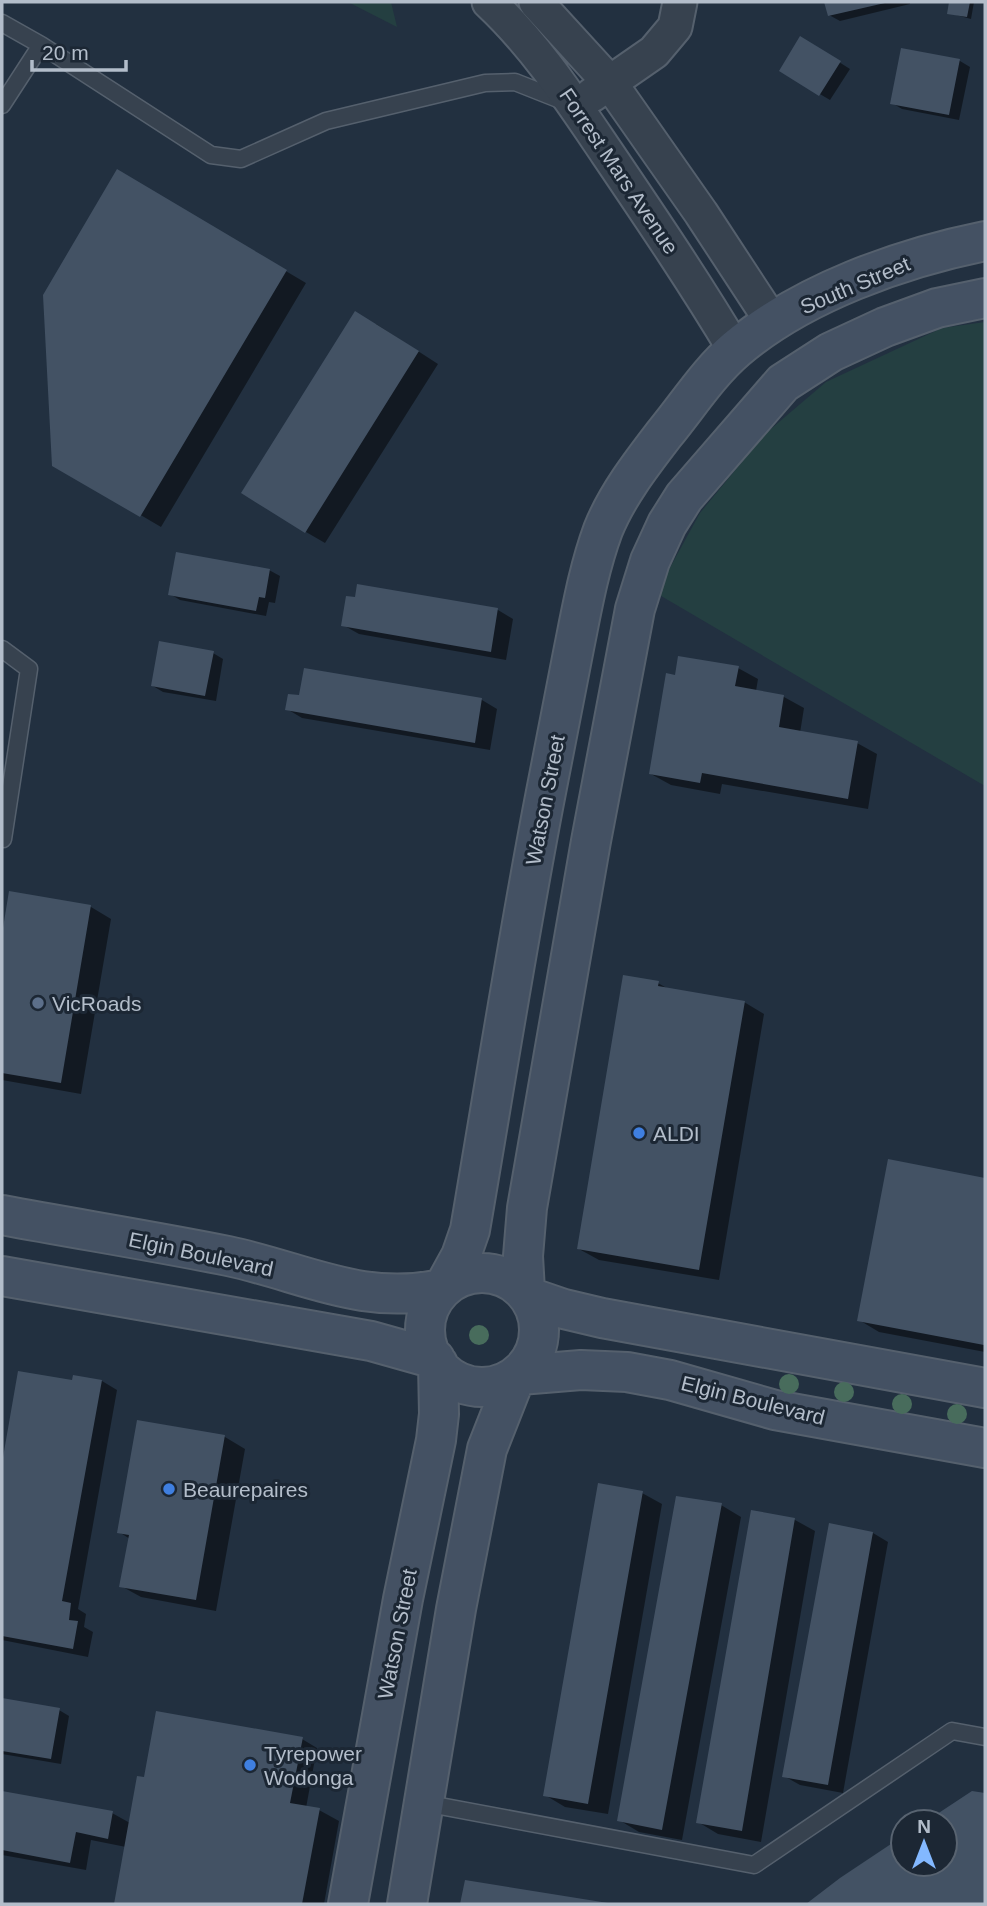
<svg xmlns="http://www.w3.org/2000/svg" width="987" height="1906" viewBox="0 0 987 1906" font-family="Arial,sans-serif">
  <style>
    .green { fill: #243f41 }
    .shadow { fill: #0007 }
    .building { fill: #435264 }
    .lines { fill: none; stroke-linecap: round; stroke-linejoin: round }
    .lane-casing { stroke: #55606d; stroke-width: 19 }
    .street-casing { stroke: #55606d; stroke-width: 37 }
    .secondary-casing { stroke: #55606d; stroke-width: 42 }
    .lane { stroke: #37424f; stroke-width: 16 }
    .street { stroke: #37424f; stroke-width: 33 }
    .secondary { stroke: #445163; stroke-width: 38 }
    .tree { fill: #486c5c }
    .service-dot { fill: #5c6f8a; stroke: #1c2734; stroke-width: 2.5 }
    .shop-dot { fill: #3f7fe0; stroke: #1c2734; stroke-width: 2.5 }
    .labels { text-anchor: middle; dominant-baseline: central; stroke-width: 6; stroke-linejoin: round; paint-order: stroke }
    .street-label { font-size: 21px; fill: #b3bdca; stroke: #1c2734 }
    .poi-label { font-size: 21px; fill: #b3bdca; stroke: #1c2734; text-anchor: start }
  </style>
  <rect width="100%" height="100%" fill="#223040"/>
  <path class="green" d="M348,2h43l6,25z
    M985,322v464l-329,-193 44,-80 65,-79 61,-52 116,-54z"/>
  <path class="shadow" d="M826,2h84v2l-70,17 -11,-6z
    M951,2h23l-3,17 -22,-6z
    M801,38l49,31 -20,31 -49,-29z
    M902,50l58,11 10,6 -11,53 -57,-11 -10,-6z
    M118,172l188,111 -145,244 -107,-63z
    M376,324l62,40 -113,179 -19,-11z
    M269,570l11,6 -5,27 -6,-1 -3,14 -86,-16 -10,-6z
    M359,586l139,24 15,9 -7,41 -147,-26 -16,-9 13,-26z
    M213,653l10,6 -7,42 -53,-9 -10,-6z
    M738,668l20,11 -2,12 28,6 20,11 -4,25 57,10 20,11 -9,55 -146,-25 -2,10 -49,-9 -20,-11 25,-97z
    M305,670l177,30 15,9 -7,41 -188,-32 -15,-9 14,-12z
    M10,893l81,14 20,12 -30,175 -79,-14v-136z
    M658,983l12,7 74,12 20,12 -45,266 -120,-20 -20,-11z
    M889,1161l96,18v173l-106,-20 -20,-12z
    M19,1373l54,9 1,-5 28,4 15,9 -39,219 8,5 -2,13 9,5 -5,25 -86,-17v-167z
    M139,1422l86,15 20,12 -29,162 -75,-14 -20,-11 9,-47 -11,-7z
    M642,1493l20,11 -54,310 -43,-7 -20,-12z
    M721,1505l20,12 -59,323 -43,-8 -20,-12z
    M753,1512l42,8 20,11 -54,311 -43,-8 -20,-12z
    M873,1533l15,9 -45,251 -43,-8 -16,-9z
    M2,1700l57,10 10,6 -8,48 -59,-10z
    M302,1739l15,9 -11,60 13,2 20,11 -15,83h-208l10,-57 -35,-7 -5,30 -84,-15v-62l110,20 18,10 22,-43z
    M972,1793l13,2v109h-176l32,-24 62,-41v25h42v-42h-17z
    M466,1882l135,22h-139z"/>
  <path class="building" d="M824,2h60l1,1 -57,13z
    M949,2h21l-3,15 -20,-3z
    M800,36l41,25 -22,35 -40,-25z
    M901,48l59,11 -11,56 -59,-11z
    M117,169l170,101 -147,247 -88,-51 -9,-171z
    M355,311l64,40 -114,182 -64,-40z
    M176,552l94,17 -5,29 -6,-1 -3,14 -88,-16z
    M357,584l141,24 -7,44 -150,-26 5,-30 9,1z
    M159,641l55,10 -9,45 -54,-10z
    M678,656l61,10 -4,20 49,9 -5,32 79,14 -10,58 -146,-26 -2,10 -51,-9 17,-101 9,2z
    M304,668l178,30 -7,45 -190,-33 3,-16 11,1z
    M9,891l82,14 -30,178 -59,-10v-139z
    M623,975l36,6 -1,5 87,15 -46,269 -122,-21z
    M888,1159l97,19 -1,167 -127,-24z
    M18,1371l54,9 1,-5 29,5 -40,221 9,2 -2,17 9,1 -5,28 -71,-13v-173z
    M137,1420l88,15 -29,165 -77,-13 10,-52 -12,-2z
    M598,1483l45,8 -55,313 -45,-8z
    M676,1496l46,7 -60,327 -45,-9z
    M751,1510l44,8 -53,313 -46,-8z
    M829,1523l44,9 -45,253 -46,-8z
    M2,1698l58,10 -9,51 -49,-8z
    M156,1711l147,26 -13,66 30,5 -18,96h-188l23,-128 7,1z
    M2,1791l111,20 -5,28 -32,-7 -6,31 -68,-13z
    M972,1791l13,2v111h-179l34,-26 63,-42v28h42v-42h-20z
    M465,1880l143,23 -1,1h-147z"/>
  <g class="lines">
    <defs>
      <path id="lane" d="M2,23l39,22 170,110 30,4 85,-38 159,-38 30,-1 48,19
        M2,105l39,-60
        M2,649l27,20 -26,170
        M424,1803l330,62 198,-134 33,6"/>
      <path id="street" d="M489,2c47,44 82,98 118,151 44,65 88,130 128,197
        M536,2l74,81 91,130 72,110
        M592,95l62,-43 21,-25 5,-25"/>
      <path id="secondary" d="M2,1215c75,14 151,26 226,41 76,16 133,50 213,33
        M425 1330a57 57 0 1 1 114 0a57 57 0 1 1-114 0Z
        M2,1276l369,65 64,18
        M444,1287l17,-31 9,-26c25,-146 48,-293 76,-438 9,-48 19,-96 28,-144 8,-40 15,-80 29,-118 14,-35 39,-67 62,-97 23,-28 44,-61 71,-84 66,-56 165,-91 249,-108
        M525,1291l-2,-35 4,-48 64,-367 44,-232 15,-48 17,-37 17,-27 99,-114 48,-31 54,-25 52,-19 48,-10
        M529,1297l35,12 38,9 383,70
        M520,1375l61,-5 46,2 43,8 105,30 210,38
        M348,1904l55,-305 33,-159 3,-26 -1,-50
        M407,1904l49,-295 31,-160 28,-71"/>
    </defs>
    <use href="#lane" class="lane-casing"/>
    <use href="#street" class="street-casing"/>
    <use href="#secondary" class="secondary-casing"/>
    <use href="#lane" class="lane"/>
    <use href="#street" class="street"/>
    <use href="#secondary" class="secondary"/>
  </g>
  <g class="tree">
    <circle cx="479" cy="1335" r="10"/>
    <circle cx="789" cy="1384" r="10"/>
    <circle cx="844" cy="1392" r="10"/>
    <circle cx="902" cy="1404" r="10"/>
    <circle cx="957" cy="1414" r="10"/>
  </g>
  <circle class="service-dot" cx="38" cy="1003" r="7"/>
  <g class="shop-dot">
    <circle cx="639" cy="1133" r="7"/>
    <circle cx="169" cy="1489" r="7"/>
    <circle cx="250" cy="1765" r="7"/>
  </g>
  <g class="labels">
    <g class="street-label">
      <text transform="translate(619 171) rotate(56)">Forrest Mars Avenue</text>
      <text transform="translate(855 285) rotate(-23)">South Street</text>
      <text transform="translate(545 800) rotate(-79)">Watson Street</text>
      <text transform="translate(201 1254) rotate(12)">Elgin Boulevard</text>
      <text transform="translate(753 1400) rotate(14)">Elgin Boulevard</text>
      <text transform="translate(397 1634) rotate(-79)">Watson Street</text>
    </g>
    <g class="poi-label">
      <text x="52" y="1003">VicRoads</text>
      <text x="653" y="1133">ALDI</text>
      <text x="183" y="1489">Beaurepaires</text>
      <text x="264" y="1753">Tyrepower<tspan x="264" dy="24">Wodonga</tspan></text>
    </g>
  </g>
  <rect width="987" height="1906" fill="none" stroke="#b3bdca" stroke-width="7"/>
  <g transform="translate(924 1843)"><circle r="33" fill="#1c2734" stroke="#586370" stroke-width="2"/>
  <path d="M0-5L12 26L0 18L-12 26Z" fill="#83b8ff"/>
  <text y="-10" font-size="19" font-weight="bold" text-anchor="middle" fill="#b3bdca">N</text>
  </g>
  <path d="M32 60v10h94v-10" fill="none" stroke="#b3bdca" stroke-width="3.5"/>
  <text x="42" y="60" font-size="21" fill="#b3bdca" stroke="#1c2734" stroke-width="5" paint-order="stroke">20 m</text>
</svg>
